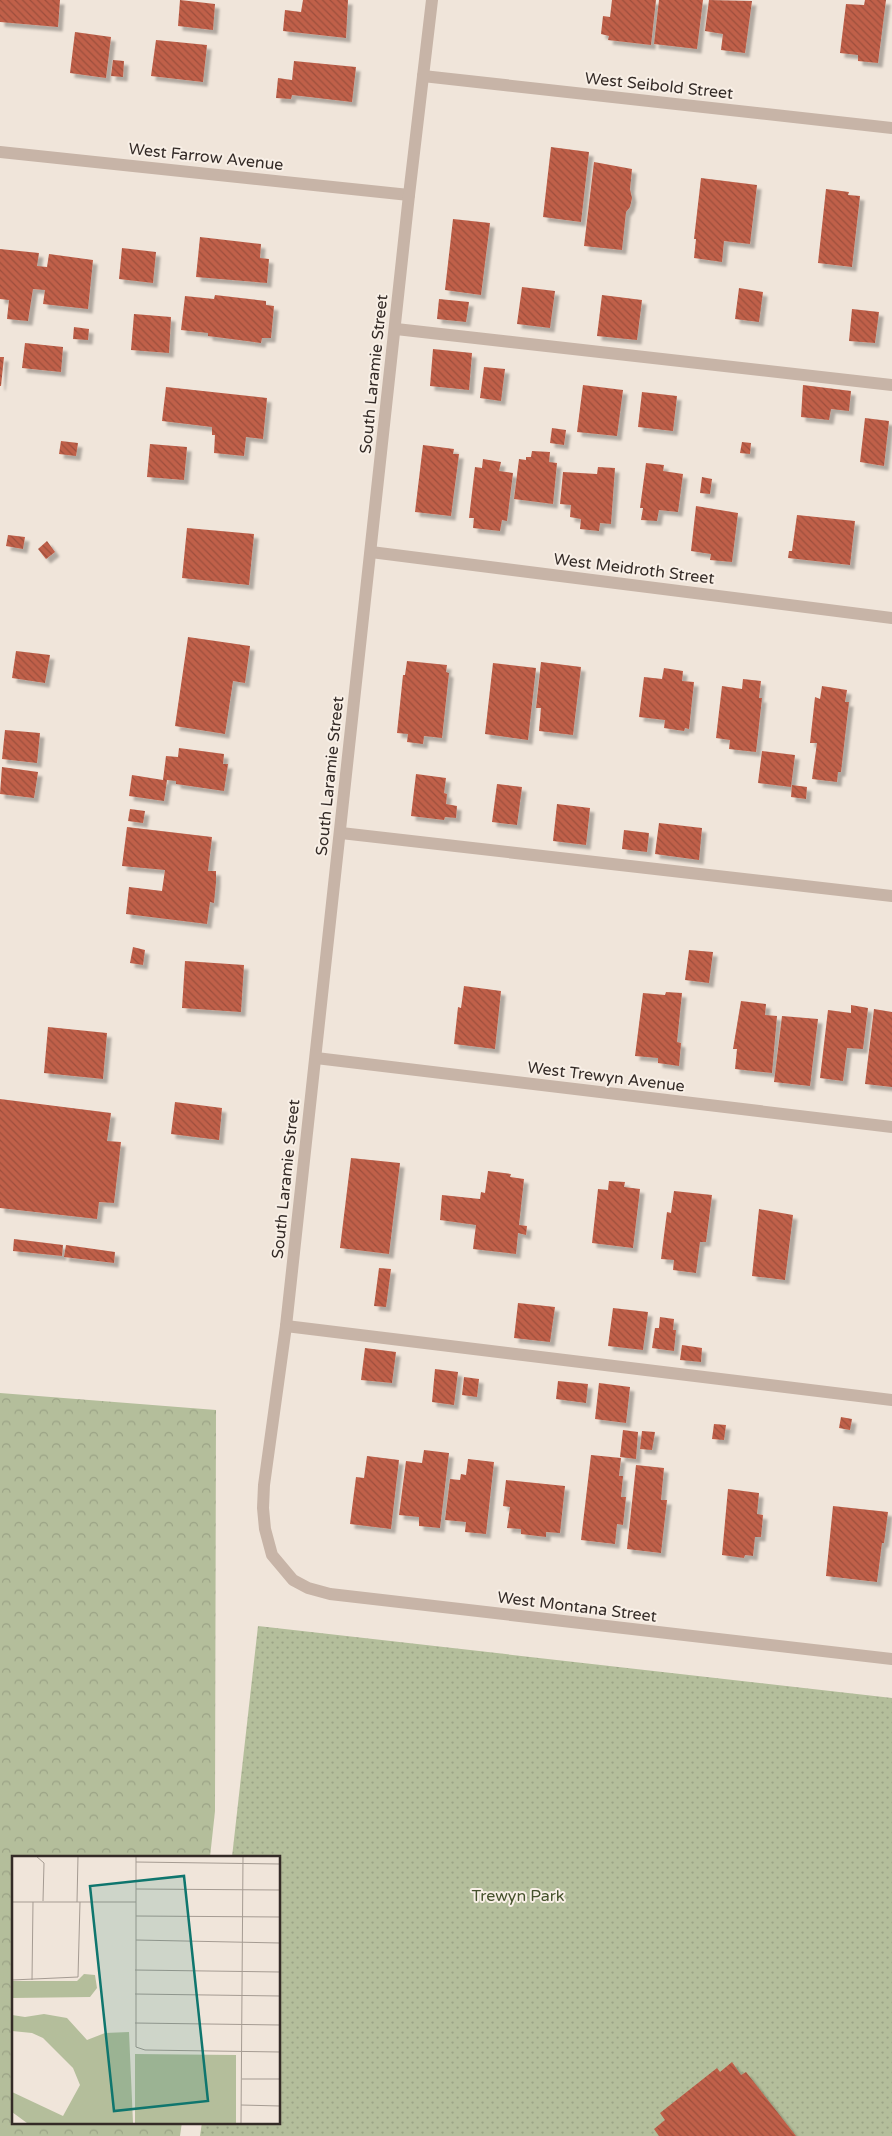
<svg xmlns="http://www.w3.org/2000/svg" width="892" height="2136" viewBox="0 0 892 2136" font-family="'Varela Round',sans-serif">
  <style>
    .green { fill: url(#green-dots) }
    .forest { fill: url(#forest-crowns) }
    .building { fill: url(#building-back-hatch); filter: url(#shadow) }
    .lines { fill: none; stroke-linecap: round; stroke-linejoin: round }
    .service { stroke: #c7b4a7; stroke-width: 12 }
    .minor { stroke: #c7b4a7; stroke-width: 12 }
    .tertiary { stroke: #c7b4a7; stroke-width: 12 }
    .labels { text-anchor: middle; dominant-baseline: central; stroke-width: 4; stroke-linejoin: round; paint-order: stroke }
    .street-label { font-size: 16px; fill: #342b27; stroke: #f8efe6 }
    .park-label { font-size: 16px; fill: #45512c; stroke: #f8efe6 }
    .inset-road { fill: none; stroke: #a59b92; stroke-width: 1 }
    .view { fill: #0f766e; fill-opacity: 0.15; stroke: #0f766e; stroke-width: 2.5 }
    .inset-edge { fill: none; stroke: #342b27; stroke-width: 2.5 }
  </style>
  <defs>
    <pattern id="green-dots" width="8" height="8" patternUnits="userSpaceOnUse" patternTransform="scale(1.25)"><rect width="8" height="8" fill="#b4be9b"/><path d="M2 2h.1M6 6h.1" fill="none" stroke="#9ba386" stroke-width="1.8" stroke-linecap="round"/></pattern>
    <pattern id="forest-crowns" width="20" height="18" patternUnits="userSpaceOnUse" patternTransform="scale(1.25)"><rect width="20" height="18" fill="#b4be9b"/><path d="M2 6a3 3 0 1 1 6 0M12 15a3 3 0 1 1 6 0" fill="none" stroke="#9ba386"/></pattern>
    <pattern id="building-back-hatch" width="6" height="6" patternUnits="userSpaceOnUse" patternTransform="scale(1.25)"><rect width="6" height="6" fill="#c06049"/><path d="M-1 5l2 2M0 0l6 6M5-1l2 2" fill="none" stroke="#9d4f3d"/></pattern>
    <filter id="shadow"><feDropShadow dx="4.5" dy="4.5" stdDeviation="1" flood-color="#0004"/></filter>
  </defs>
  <rect width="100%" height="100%" fill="#f0e5da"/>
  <path class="green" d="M258,1626l634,72v438h-692l2,-14h77v-265h-47z"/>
  <path class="forest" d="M0,1393l216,17 -1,401 -5,46h-196v265h168l-2,14h-180z"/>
  <path class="building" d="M0,0h60l-2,27 -58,-5z
    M180,0l35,4 -2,26 -35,-4z
    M303,0h45l-2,38 -63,-7 2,-21 16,2z
    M612,0h44l-5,45 -43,-5 1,-4 -8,-2 2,-18 7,1z
    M659,0h44l-6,49 -43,-5z
    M709,0l43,1 -7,52 -24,-3 2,-16 -18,-3z
    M865,0h21l-8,63 -20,-2v-6l-18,-2 6,-49 18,1z
    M75,32l36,5 -5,41 -36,-5z
    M156,40l51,5 -4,37 -52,-6z
    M113,60l11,1 -1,16 -12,-1z
    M294,61l62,6 -4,35 -60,-7 -1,4 -15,-1 2,-20 14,2z
    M551,147l38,5 -8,70 -38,-5z
    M594,162l38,7 -2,20 2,9 -2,9 -4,5 -4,38 -38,-4z
    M701,178l56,7 -7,59 -26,-3 -2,21 -28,-4 2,-19h-2z
    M826,189l23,3 -1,3 12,1 -8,71 -34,-4z
    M453,219l37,4 -9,72 -36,-5z
    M200,237l61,7 -1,14 9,1 -2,24 -71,-6z
    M122,248l34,4 -3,31 -34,-4z
    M0,249l39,4 -2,13 10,1 2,-13 44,6 -5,49 -45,-5 2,-14 -12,-1 -5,32 -21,-2 2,-19 -9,-1z
    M522,287l33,4 -5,37 -33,-4z
    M739,288l24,4 -4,30 -24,-3z
    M215,295l51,6v4l8,1 -3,32h-9l-1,5 -53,-7v-3l-27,-3 4,-34 29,3z
    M602,295l40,5 -5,40 -40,-4z
    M439,299l30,3 -3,20 -29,-3z
    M852,309l27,3 -4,31 -26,-2z
    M134,314l37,3 -2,36 -38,-3z
    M74,327l15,2 -1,11 -15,-1z
    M25,343l38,4 -2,25 -39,-4z
    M433,349l39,4 -3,37 -39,-4z
    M0,357h4l-3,29h-1z
    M484,367l21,2 -4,32 -21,-3z
    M583,385l40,5 -6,46 -40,-4z
    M803,385l48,6 -2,20 -18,-2 -2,11 -28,-3z
    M166,387l101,11 -4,41 -17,-2 -2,19 -30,-3 1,-18h-3v-8l-50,-6z
    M642,392l35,4 -4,35 -35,-4z
    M865,418l24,3 -5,45 -24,-4z
    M552,428l14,2 -2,15 -14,-2z
    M61,441l17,2 -2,13 -17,-2z
    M742,442l9,1 -1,11 -10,-1z
    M150,444l37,3 -3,33 -37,-3z
    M423,445l31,4 -1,5h6l-8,62 -36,-4z
    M532,451l18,1 -1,10 8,1 -4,41 -39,-5 5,-40 7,1v-3h5z
    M483,459l18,3 -2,9 14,2 -6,48 -5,-1 -2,11 -27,-3 1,-10h-5l6,-51 7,1z
    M646,463l18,2 -1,6 20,3 -5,38 -19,-2 -2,11 -16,-1 2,-12h-3z
    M598,467l17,1 -4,56 -11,-1 -1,8 -19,-2 1,-10 -11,-2 1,-12 -11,-1 3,-32 34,2z
    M702,477l10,2 -2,15 -10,-1z
    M696,506l42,7 -6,49 -22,-2 1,-6 -20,-3z
    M797,515l58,6 -5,44 -62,-7 1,-7h3z
    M187,528l67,6 -5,51 -67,-7z
    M8,535l17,2 -2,12 -17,-3z
    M47,541l8,11 -9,7 -8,-10z
    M188,637l62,9 -5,37 -12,-2 -8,53 -50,-8z
    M16,651l34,4 -5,28 -33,-5z
    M407,661l40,4 -1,7 3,1 -7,65 -18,-2 -1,8 -16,-2 1,-8 -11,-1 6,-58h2z
    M541,662l40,5 -8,68 -34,-4 2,-23h-5z
    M493,663l43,5 -8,72 -43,-6z
    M664,668l19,3 -1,10 12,1 -5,47 -4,-1 -1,3 -20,-3 1,-8 -26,-3 5,-40 18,2z
    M743,679l18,2 -2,17h3l-6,54 -27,-3 1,-9 -14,-2 6,-52 20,3z
    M822,686l25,4 -2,12h4l-8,70h-3l-1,10 -25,-3 5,-36h-7l5,-46 5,2z
    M5,730l35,3 -3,30 -35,-4z
    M179,748l45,6 -1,10h5l-4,27 -48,-7v-3l-9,-1 -3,21 -35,-5 3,-21 31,5 3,-24 12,1z
    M762,751l33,4 -4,32 -33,-4z
    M2,767l36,5 -4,26 -34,-4z
    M416,774l30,4 -2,15 3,1 -1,10 11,2 -1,12 -11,-1 -1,3 -33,-4z
    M497,784l25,3 -5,38 -25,-3z
    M792,785l15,2 -1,12 -15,-2z
    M557,804l33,4 -4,37 -33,-4z
    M130,809l15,2 -2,12 -15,-2z
    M659,823l43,5 -3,32 -44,-6z
    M127,827l85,10 -4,34h8v11l-2,21 -4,-1 -3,22 -81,-10 3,-27 33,4 3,-21 -43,-4z
    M624,830l25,3 -2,19 -25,-3z
    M133,947l12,3 -2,15 -13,-2z
    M689,950l24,2 -4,31 -24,-3z
    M185,961l59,4 -3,47 -59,-4z
    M464,986l37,5 -6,58 -41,-5 4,-37 3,1z
    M666,992l16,1 -5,49 4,1 -2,23 -21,-3v-5l-23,-2 8,-63 22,2z
    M741,1001l25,3 -1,11 12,1 -5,57 -37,-4 2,-20h-4z
    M851,1005l17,3 -5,41 -16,-1 -4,33 -23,-3 8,-68 23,3z
    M874,1009l18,3v75l-27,-3z
    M782,1016l36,3 -8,67 -36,-4z
    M48,1027l59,6 -4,46 -59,-6z
    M0,1099l111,14 -4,28 14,1 -7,61 -15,-1 -2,17 -97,-11z
    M175,1102l47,6 -3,32 -48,-6z
    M351,1158l49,5 -11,91 -49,-6z
    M488,1171l23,3 -1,3 14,2 -5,46 8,1 -1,9 -8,-2 -2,21 -43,-5 3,-24 -36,-5 2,-25 38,4 1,-7 4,1z
    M609,1181l16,1 -1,5 16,2 -7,59 -41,-5 6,-54 10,1z
    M674,1191l38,4 -6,47h-6l-4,31 -23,-3 1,-10 -13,-1 6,-47 4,1z
    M759,1209l34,6 -8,65 -33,-4z
    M14,1239l49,6 -1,11 -49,-5z
    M66,1245l49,7 -1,11 -50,-6z
    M379,1268l12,1 -5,38 -12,-1z
    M518,1303l37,4 -5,35 -36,-4z
    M613,1308l35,4 -5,38 -35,-4z
    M660,1317l14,2 -1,11h3l-2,21 -22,-3 3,-20h4z
    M682,1345l20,3 -1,14 -21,-2z
    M365,1348l31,4 -4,31 -31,-3z
    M435,1369l23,3 -4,33 -22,-3z
    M464,1377l15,2 -2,18 -15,-2z
    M558,1381l30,3 -2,19 -30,-4z
    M599,1383l31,4 -4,36 -31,-4z
    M841,1417l11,2 -2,11 -11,-2z
    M714,1424l12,1 -2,15 -12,-1z
    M623,1430l15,2 -2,27 -16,-2z
    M642,1431l13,1 -3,18 -12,-1z
    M424,1450l25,3 -9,75 -21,-2v-9l-20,-2 7,-54 16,2z
    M591,1455l30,3 -2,18h4l-2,21h5l-3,28 -6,-1 -2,20 -34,-4z
    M367,1456l32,4 -8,69 -41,-5 6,-47 8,1z
    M468,1459l26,3 -8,72 -21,-2 1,-10 -21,-2 5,-41 10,1 1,-6 5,1z
    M636,1465l28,3 -3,32h6l-6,53 -34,-4z
    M506,1480l59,6 -5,47 -14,-1v5l-25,-3v-5l-14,-1 3,-21 -7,-1z
    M728,1489l31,4 -2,21 6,1 -2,22h-6l-2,19 -8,-1 -1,3 -22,-3z
    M833,1506l55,6 -4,31h-2l-5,39 -51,-6z
    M732,2062l9,13 5,-3 50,64h-137l-5,-7 11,-9 -5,-7 57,-45 3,4z"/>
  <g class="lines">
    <path class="service" d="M396,329l496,56
      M341,833l551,63
      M286,1326l606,74"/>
    <path class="minor" d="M423,76l469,52
      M0,152l409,43
      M371,552l521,66
      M316,1058l576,69"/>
    <path class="tertiary" d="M432,0l-23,195 -123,1131 -22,159 -1,23 2,21 7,26 21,25 15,8 22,6 562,65"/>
  </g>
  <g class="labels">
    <g class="street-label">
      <text transform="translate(659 86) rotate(6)">West Seibold Street</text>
      <text transform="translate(206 157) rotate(6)">West Farrow Avenue</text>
      <text transform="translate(374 374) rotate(-84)">South Laramie Street</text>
      <text transform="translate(634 569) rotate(7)">West Meidroth Street</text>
      <text transform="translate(330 776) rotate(-84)">South Laramie Street</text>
      <text transform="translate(606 1077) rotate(7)">West Trewyn Avenue</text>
      <text transform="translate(286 1179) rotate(-84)">South Laramie Street</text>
      <text transform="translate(577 1607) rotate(7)">West Montana Street</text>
    </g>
    <g class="park-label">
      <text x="518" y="1896">Trewyn Park</text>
    </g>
  </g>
  <g transform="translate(12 1856)">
    <rect width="268" height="268" fill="#f0e5da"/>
    <path d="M123,198l101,1v68h-101z" fill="#b4be9b"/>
    <path d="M72,118l11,1 2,13 -7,9 -78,1v-17h65zM32,158l23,4 20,22 18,-7 24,-1 4,91h-106l-15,-11v-20l51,24 17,-31 -7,-17 -30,-30 -11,-5 -20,-2v-16l13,2z" fill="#b4be9b"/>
    <path class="inset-road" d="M24,0l8,7 -1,38M124,0v191l9,3 135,2M124,6l144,2M124,33l144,1M0,46h124M65,46l1,-46M124,60l144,1M124,84l144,3M123,114l145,2M0,124l66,-3 2,-75M20,124l1,-78M123,138l145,2M123,167l145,2M230,223h38M229,249l39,1M229,267l2,-267"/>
    <path class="view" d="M172,20l24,225 -94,10 -24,-225z"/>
    <rect width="268" height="268" class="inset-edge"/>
  </g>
</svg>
